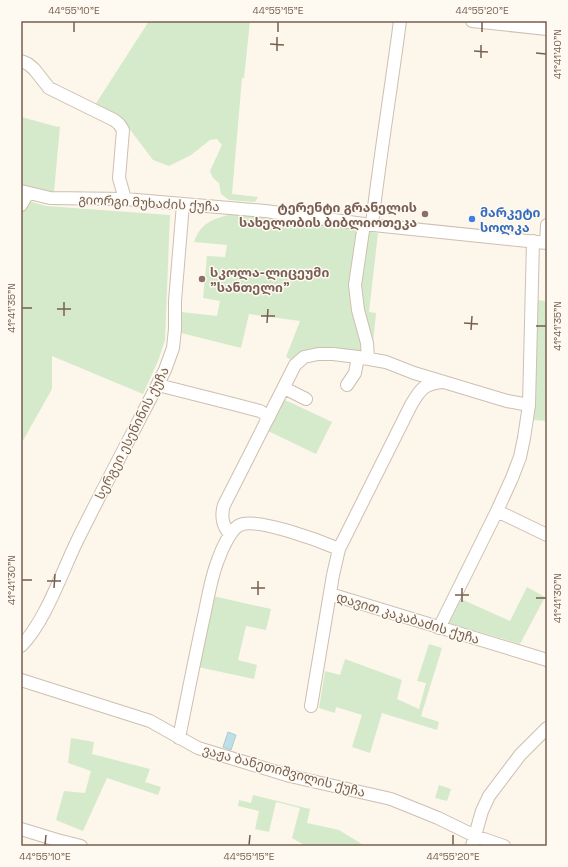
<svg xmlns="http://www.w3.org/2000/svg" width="568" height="867" viewBox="0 0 568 867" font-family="'Space Grotesk','Noto Sans Georgian',sans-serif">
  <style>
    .green { fill: #d5eaca }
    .water { fill: #c0dee5; stroke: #a7cdd7 }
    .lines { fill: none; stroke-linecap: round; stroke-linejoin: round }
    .minor-casing { stroke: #cebfb1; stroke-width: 14 }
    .minor { stroke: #fff; stroke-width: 12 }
    .ticks { fill: none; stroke: #775f4f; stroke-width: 1.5 }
    .education-dot { fill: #8d6e63; stroke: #fefaf2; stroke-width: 1.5 }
    .shop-dot { fill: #3f7fe0; stroke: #fefaf2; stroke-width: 1.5 }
    .labels { text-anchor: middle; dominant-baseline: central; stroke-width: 3; stroke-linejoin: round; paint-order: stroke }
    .street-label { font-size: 13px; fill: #775f4f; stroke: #fefaf2 }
    .education-label { font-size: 13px; font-weight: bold; fill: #785e54; stroke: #fefaf2; text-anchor: end }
    .shop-label { font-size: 13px; font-weight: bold; fill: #366cbe; stroke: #fefaf2; text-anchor: start }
    .neatline { fill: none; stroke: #775f4f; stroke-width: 1.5 }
    .ticks-label { font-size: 10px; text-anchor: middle; fill: #775f4f }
  </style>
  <rect width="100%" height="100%" fill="#fcf6eb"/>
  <path class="green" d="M149,21h101l-6,57h-2l-10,116 26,3 -3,5 -26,-2 -8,-6 -2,-11 -6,-5 -3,-7 12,-26 -5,-6 -7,1 -19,15 -22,11 -16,-6 -25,-33 -11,-11 -22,-11z
    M21,117l37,10 2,-1 -6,66 -23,-4 -10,-3z
    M21,199l25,7 124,9 -5,125 -7,21 -15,33 -91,-38v33l-31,55z
    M232,214l112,13 34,6 -9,79 7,1 -4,41 -13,-3 -16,-2 -42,4 -10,7 -5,-3 14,-36 -51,-7 -8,34 -60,-15 -2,-25 2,4 36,4 3,-15 -17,-3 4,-42 18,1 2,-12 -33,-3c7,-20 19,-23 38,-28z
    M537,300l10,1v120l-13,-1z
    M283,399l49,23 -16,32 -48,-23z
    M527,587l18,10 -25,47 -71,-21 12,-24 49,22z
    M213,596l58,13 -5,21 -20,-4 -8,34 19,5 -3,14 -56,-12z
    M429,644l13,4 -21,68 18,6 -2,8 -55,-17 -12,40 -18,-6 10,-32 -26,-8 -1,6 -16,-5 6,-37 15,4 5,-16 57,21 -5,19 22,10 7,-26 -9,-2z
    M71,738l23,4 -2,12 58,15 -5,13 16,5 -3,8 -51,-17 -24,53 -27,-11 8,-29 21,2 6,-22 -23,-8z
    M439,785l12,4 -4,12 -12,-3z
    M253,795l57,14 -3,14 32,7 26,16h-59l-14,-8 8,-30 -24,-6 -7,30 -14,-3 4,-18 -21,-5 1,-6 12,3z"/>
  <path class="water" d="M228,732l8,3 -5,15 -8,-3z"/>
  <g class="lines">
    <defs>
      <path id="minor" d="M472,21l75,8
        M21,61l7,3 6,5 15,19 65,32 5,4 4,6 -4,48 6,21
        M21,191l29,7 75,1 58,5 82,7 99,13 183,19
        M21,205l7,-12
        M364,224l-9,61 3,25 9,33 1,16
        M372,224c8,-68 19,-135 28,-203
        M546,243l1,-18
        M158,385l79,20 23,6 9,6
        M347,385l8,-12 3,-16
        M284,388l22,11
        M497,511l50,24
        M230,534c-8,-8 -9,-19 -6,-29l71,-140 9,-8 14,-3h15l25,3 28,5 28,11 93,28 22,4 4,-164
        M339,549l72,-144c9,-15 12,-21 31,-23
        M330,594l217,66
        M439,628l58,-117 15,-33 8,-21 4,-19 5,-33
        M21,646c24,-24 41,-74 56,-105 28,-57 59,-114 88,-171l8,-22 2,-19v-28l8,-97
        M21,680l129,41 48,27 92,28 101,23 47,19 37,18 29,10
        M179,738c8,-40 16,-81 25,-122 4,-18 7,-39 14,-56 3,-9 13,-32 22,-35 17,-8 80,16 99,24l-6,26 -22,131
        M21,829l36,11 24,6
        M472,846l10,-35 7,-15 31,-41 27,-27"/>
    </defs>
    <use href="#minor" class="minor-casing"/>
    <use href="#minor" class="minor"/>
  </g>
  <path class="ticks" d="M74,32v-10M278,32v-10M482,32v-10M270,44l14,1M277,51v-14M474,51l14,1M536,53l10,1M481,58v-13M22,308h10M57,309h14M64,316v-14M261,316h14M267,323l1,-14M464,323l14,1M536,326h10M471,330l1,-14M22,580h10M47,581h14M54,588l1,-14M251,588h14M258,595v-14M455,595h14M536,598h10M462,602v-14M45,845l1,-10M249,845l1,-10M453,845v-10"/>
  <g class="education-dot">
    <circle cx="425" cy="214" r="4"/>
    <circle cx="202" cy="279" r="4"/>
  </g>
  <circle class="shop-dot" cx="472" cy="219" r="4"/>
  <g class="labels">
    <g class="street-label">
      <text transform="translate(149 203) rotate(3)">გიორგი მუხაძის ქუჩა</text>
      <text transform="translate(132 433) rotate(-63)">სერგეი ესენინის ქუჩა</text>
      <text transform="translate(408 618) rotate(17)">დავით კაკაბაძის ქუჩა</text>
      <text transform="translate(284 771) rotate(15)">ვაჟა ბანეთიშვილის ქუჩა</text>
    </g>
    <g class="education-label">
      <text x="417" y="207">ტერენტი გრანელის<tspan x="417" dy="15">სახელობის ბიბლიოთეკა</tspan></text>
      <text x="210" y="272" text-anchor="start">სკოლა-ლიცეუმი<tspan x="210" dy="15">"სანთელი"</tspan></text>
    </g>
    <g class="shop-label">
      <text x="480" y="212">მარკეტი<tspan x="480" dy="15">სოლკა</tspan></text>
    </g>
  </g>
  <rect width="568" height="867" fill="none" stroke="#fefaf2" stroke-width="44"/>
  <rect x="22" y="22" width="524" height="823" class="neatline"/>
  <g class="ticks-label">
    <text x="74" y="14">44°55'10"E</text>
    <text x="278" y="14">44°55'15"E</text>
    <text x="482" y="14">44°55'20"E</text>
    <text transform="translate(557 54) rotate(-90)" y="4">41°41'40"N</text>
    <text transform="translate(11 308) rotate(-90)" y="4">41°41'35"N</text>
    <text transform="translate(557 326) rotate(-90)" y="4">41°41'35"N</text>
    <text transform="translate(11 580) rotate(-90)" y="4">41°41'30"N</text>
    <text transform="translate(557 598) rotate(-90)" y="4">41°41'30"N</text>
    <text x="45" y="860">44°55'10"E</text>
    <text x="249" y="860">44°55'15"E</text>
    <text x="453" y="860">44°55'20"E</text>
  </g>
</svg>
